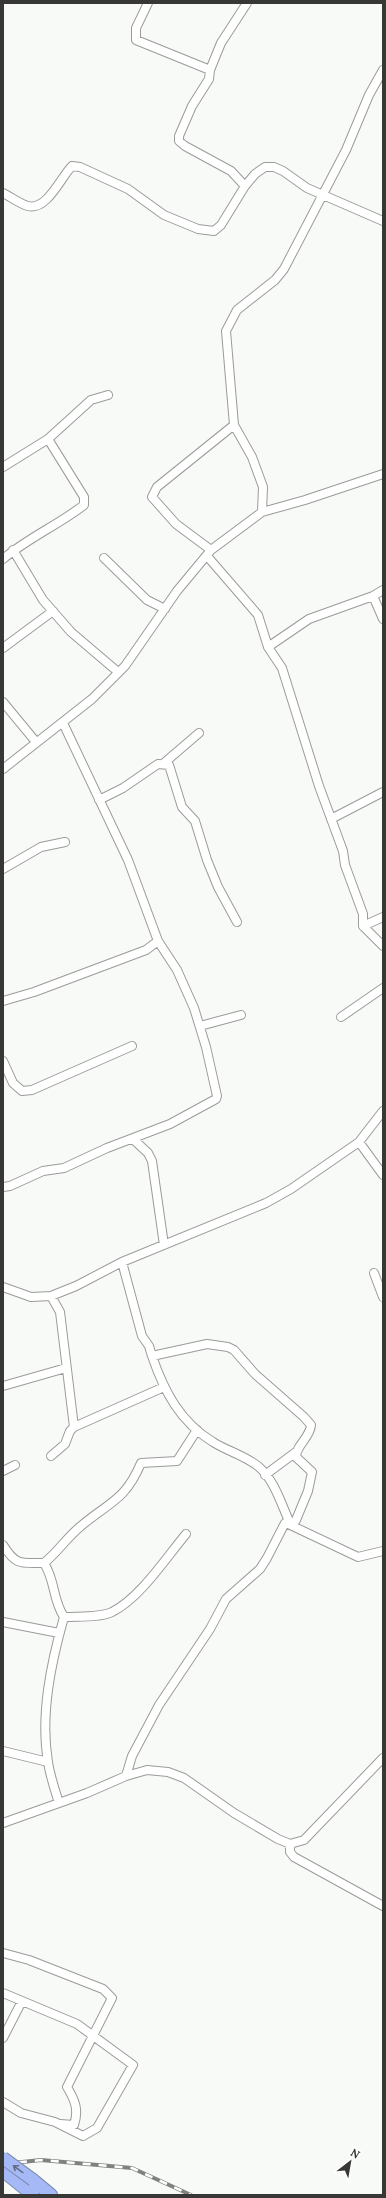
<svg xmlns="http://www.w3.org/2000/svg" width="386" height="2198" viewBox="0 0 386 2198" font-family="Lora,serif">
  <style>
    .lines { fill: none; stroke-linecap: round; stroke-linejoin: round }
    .minor-casing { stroke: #9a9c98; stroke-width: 10 }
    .highway-casing { stroke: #7e8cb3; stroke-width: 14 }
    .minor { stroke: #fff; stroke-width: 8 }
    .highway { stroke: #a5b9f6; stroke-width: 12 }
    .rail-casing { stroke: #80827f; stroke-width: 4 }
    .rail { stroke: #fff; stroke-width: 2.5; stroke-dasharray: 8; stroke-linecap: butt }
    .highway-bridge-casing { stroke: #7e8cb3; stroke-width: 14; stroke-linecap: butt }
    .highway-bridge { stroke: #a5b9f6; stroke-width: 12 }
    .oneway { stroke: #636c83 }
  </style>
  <rect width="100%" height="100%" fill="#f7faf6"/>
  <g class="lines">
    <defs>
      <path id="minor" d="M148,3l-12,25v12l74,30
        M245,186l10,-12 10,-7h9l9,4 24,17 76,33
        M3,193c8,4 17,11 25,13 19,5 33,-29 44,-40l8,1 48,22 36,26 34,14 16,2 7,-6 24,-39 -14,-15 -46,-25 -6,-5v-5l13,-30 17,-27 1,-9 11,-27 26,-40
        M3,467l45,-28 43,-39 17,-5
        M262,512l1,-25 -11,-30 -18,-32 -8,-94 11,-21 38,-30 9,-11 62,-119 23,-55 14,-25
        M13,550l30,50 28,32 47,40
        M211,550l-35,-26 -24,-27 5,-10 77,-62
        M207,556l51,59 10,32 14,21 37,118 24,65 2,14 18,49v12l20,20
        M104,558l43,42 18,9
        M3,559c25,-21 55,-34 81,-54v-8l-36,-58
        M373,596l10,23
        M268,647l41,-28 64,-23 10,-6
        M3,648l50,-37
        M3,702l33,40
        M164,763l35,-30
        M3,769l89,-70 33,-33 52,-75 34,-41 51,-38 43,-12 78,-26
        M99,800l24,-12 35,-24 11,1 13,42 13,14 12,39 11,27 19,35
        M331,819l52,-27
        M3,869l38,-22 24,-5
        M363,926l20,-9
        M3,1001l31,-9 112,-42 12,-9
        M341,1017l42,-29
        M200,1026l41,-11
        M3,1061l10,22 9,8 10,-1 100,-44
        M133,1139l15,14 4,8 12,84
        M359,1142l24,33
        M3,1187l7,-1 33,-15 21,-3 43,-20 63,-24 46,-25 1,-3 -11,-49 -12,-39 -17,-38 -19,-29 -30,-81 -65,-137
        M122,1262l20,74 7,10 3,10 55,-12 21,3 6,3 21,24 49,43 7,8c-1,13 -15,20 -15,32l16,15 -4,19 -12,29 -2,3h-9l-18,35 -7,11 -34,30 -16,30 -51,76 -27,51 -6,20
        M374,1273l9,24
        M3,1287l28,10 20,-1 25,-10 46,-24 144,-59 25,-14 68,-47 24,-31
        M152,1356c12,35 28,66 61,86 14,9 33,14 46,25 16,14 22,37 31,56
        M3,1386l63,-18
        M74,1427l90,-40
        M51,1456l14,-12 5,-13 4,-4 -14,-115 -9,-16
        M3,1471l12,-6
        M265,1475l31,-23
        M286,1523l72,34 25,-6
        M3,1545c13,21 18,18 41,18
        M64,1617c15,-1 35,1 48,-5 28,-14 54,-54 74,-78
        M3,1622l56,11
        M3,1751l45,11
        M59,1803c-4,-13 -9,-27 -11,-41 -8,-47 3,-99 16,-145 -12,-18 -8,-35 -20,-54 14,-11 23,-26 37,-37 28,-24 44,-25 60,-63l36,-2 20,-31
        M3,1823l84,-30 39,-17 21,-6 21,2 16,6 50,35 44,26 12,5 14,-4 79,-82
        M290,1844v8l4,5 89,49
        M3,1953l26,7 74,29 9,9 -45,89c8,13 12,23 7,38l-14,-1
        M3,1993l74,31 56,41 -36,63 -14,8 -28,-14 -34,-9 -18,-11
        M3,2038l19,-37"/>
      <path id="highway" d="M3,2171l30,24
        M33,2180l18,15"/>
    </defs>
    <use href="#minor" class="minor-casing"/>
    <use href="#highway" class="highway-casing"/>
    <use href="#minor" class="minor"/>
    <use href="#highway" class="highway"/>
    <defs>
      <path id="rail" d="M3,2164l38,-4 91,8 59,27"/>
    </defs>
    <use href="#rail" class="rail-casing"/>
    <use href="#rail" class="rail"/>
    <defs>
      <path id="highway-bridge" d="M3,2158l30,22"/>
    </defs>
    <use href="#highway-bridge" class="highway-bridge-casing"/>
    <use href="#highway-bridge" class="highway-bridge"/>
  </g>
  <defs><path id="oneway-shaft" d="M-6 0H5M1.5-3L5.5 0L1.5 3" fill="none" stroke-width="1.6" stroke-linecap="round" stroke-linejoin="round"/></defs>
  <use class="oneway" href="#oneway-shaft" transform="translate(18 2169) rotate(-144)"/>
  <rect width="386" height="2198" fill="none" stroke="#373836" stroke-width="8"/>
  <g transform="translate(350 2162) rotate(31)" stroke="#ffffff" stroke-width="3" paint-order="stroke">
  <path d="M0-3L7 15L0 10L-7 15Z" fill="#373836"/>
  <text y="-6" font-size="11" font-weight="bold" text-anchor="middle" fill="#373836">N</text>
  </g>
</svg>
